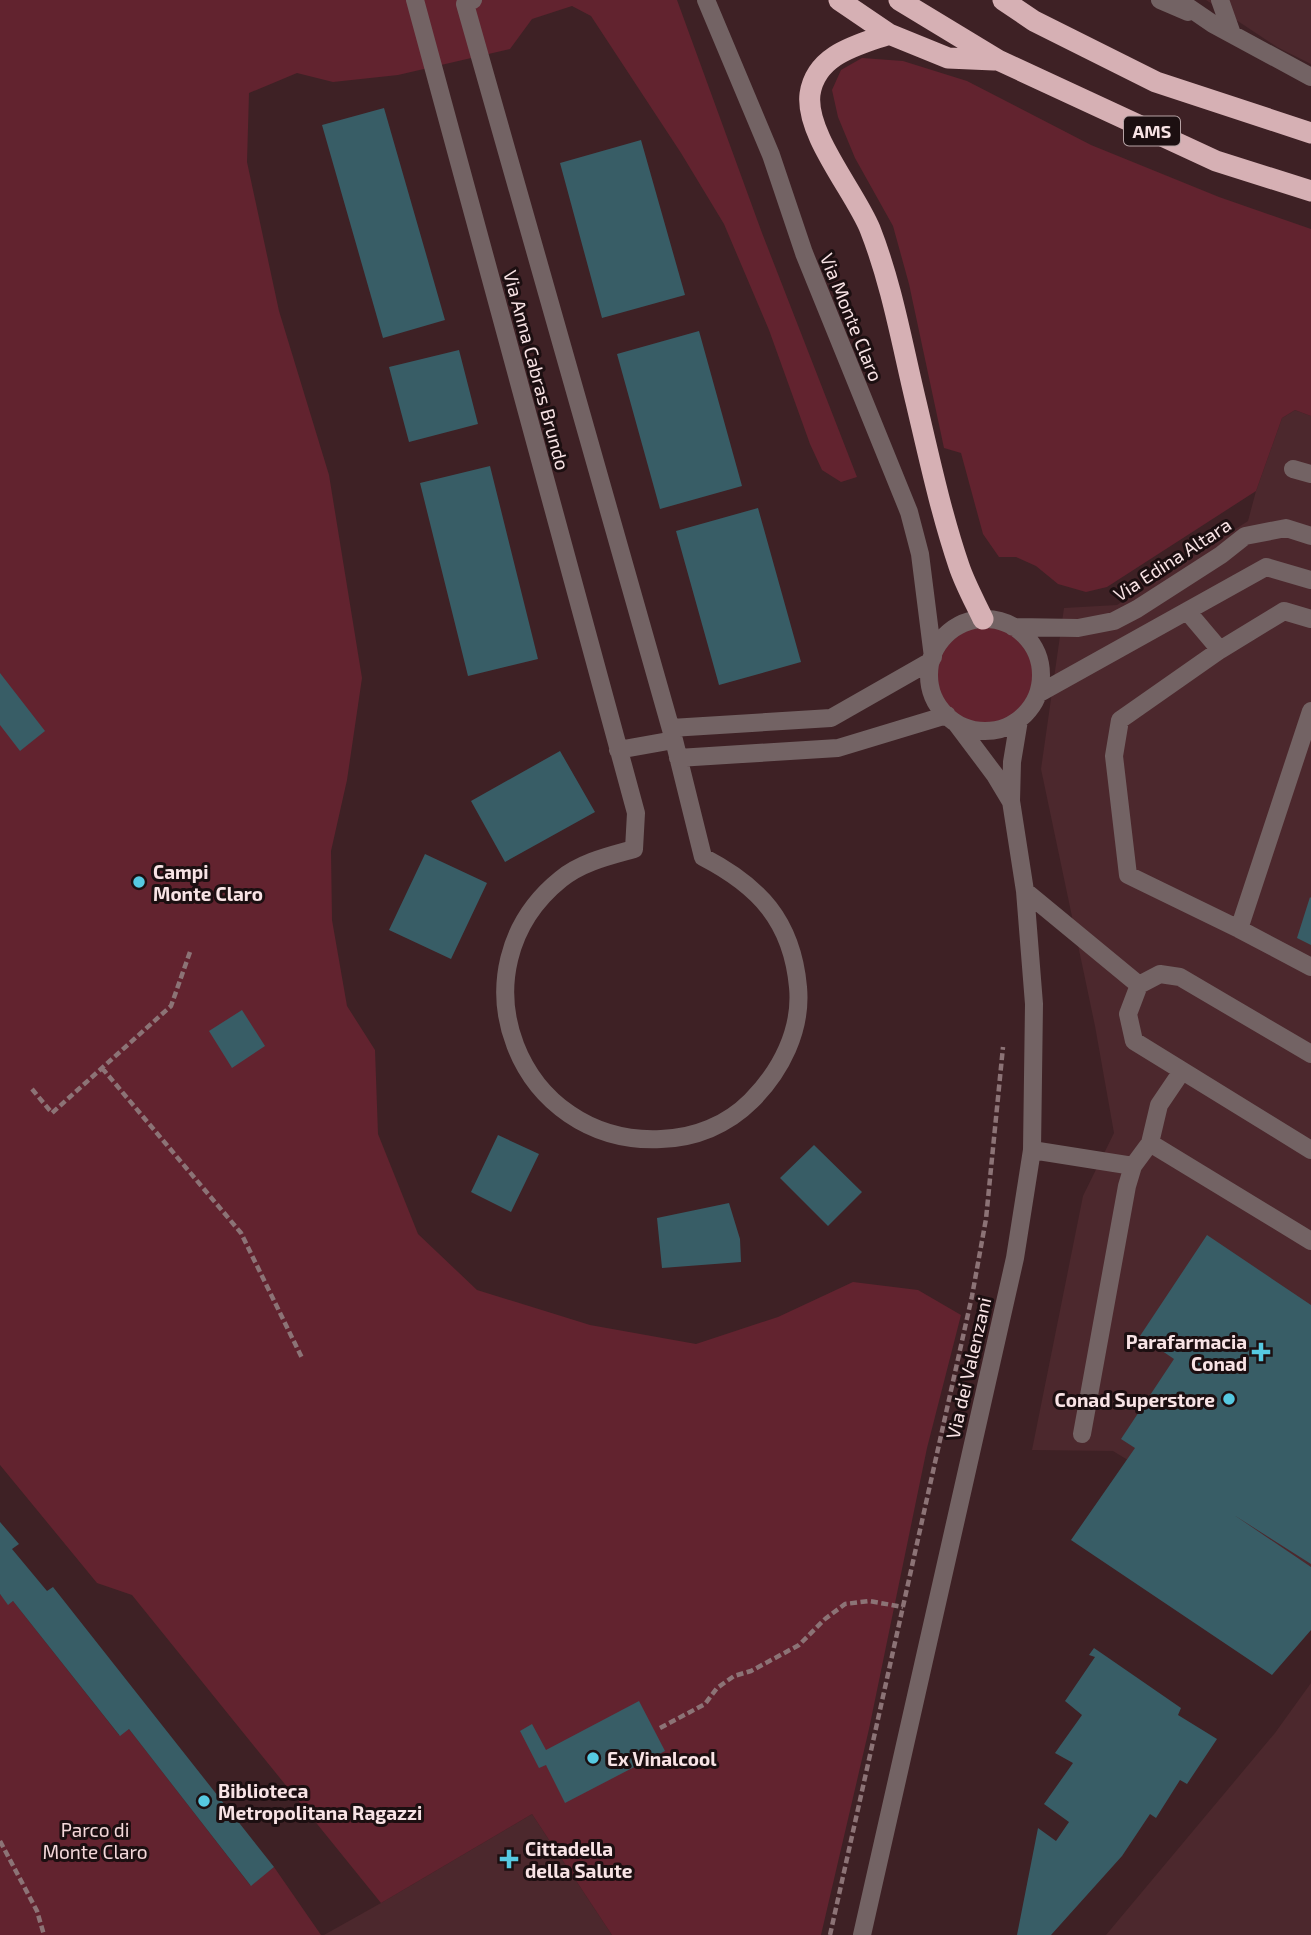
<svg xmlns="http://www.w3.org/2000/svg" width="1311" height="1935" viewBox="0 0 1311 1935" font-family="'Exo 2',sans-serif">
  <style>
    .built { fill: #4c282d }
    .green { fill: #62232f }
    .building { fill: #385d66 }
    .lines { fill: none; stroke-linecap: round; stroke-linejoin: round }
    .path { stroke: #8c7376; stroke-width: 4.5; stroke-dasharray: 7 3.5; stroke-linecap: butt }
    .minor { stroke: #736364; stroke-width: 18 }
    .highway { stroke: #d6b0b4; stroke-width: 21 }
    .poi-dot { fill: #56c9e1; stroke: #1c0f11; stroke-width: 2.5 }
    .labels { text-anchor: middle; dominant-baseline: central; stroke-width: 6; stroke-linejoin: round; paint-order: stroke }
    .shield { fill: #1c0f11; stroke: #b6a3a5; stroke-width: 2 }
    .shield-label { font-size: 18px; font-weight: bold; fill: #f8e3e5 }
    .street-label { font-size: 19px; fill: #f8e3e5; stroke: #1c0f11 }
    .poi-label { font-size: 19px; font-weight: bold; fill: #f8e3e5; stroke: #1c0f11; text-anchor: start }
    .park-label { font-size: 19px; fill: #f4d8da; stroke: #1c0f11 }
  </style>
  <rect width="100%" height="100%" fill="#3e2125"/>
  <path class="built" d="M1206,0h105v64l-34,-17z
    M1295,410l16,6v1156l-198,-121 -81,-1 51,-254 31,-63 -19,-107 -54,-257 23,-161 53,-3 131,-84 8,-30 26,-73z
    M1311,1683v252h-205l169,-202z
    M532,1814l80,121h-288l57,-32z"/>
  <path class="green" d="M0,0h677l85,233 95,244 -16,5 -19,-12 -12,-26 -41,-114 -45,-106 -43,-71 -90,-137 -19,-10 -40,13 -22,30 -112,26 -65,7 -36,-9 -48,20 -2,69 32,149 50,164 33,203 -15,102 -16,71 1,69 15,86 28,44 3,84 40,100 59,56 113,35 106,19 82,-27 75,-35 65,8 43,25 -34,133 -58,281 -48,206h-209l-80,-121 -151,89 -249,-308 -35,-12 -97,-118z
    M862,58l41,3 64,20 124,64 128,52 92,32v187l-16,-6 -13,8 -26,73 -149,96 -21,5 -28,-8 -22,-18 -20,-9h-17l-16,-23 -22,-81 -17,-5 -35,-164 -16,-58 -38,-68 -17,-41 -6,-27 9,-20z
    M935 675a50 50 0 1 1 100 0a50 50 0 1 1-100 0Z
    M0,1594l8,10 5,-3 106,134 10,-6 121,156 24,-18 47,68h-321z"/>
  <path class="building" d="M384,108l61,212 -62,18 -61,-213z
    M641,140l44,155 -83,23 -42,-155z
    M699,331l43,155 -82,23 -43,-155z
    M459,350l19,74 -69,18 -20,-75z
    M490,466l48,193 -70,17 -48,-193z
    M758,508l43,154 -82,23 -43,-154z
    M0,673l45,58 -25,20 -20,-26z
    M560,751l35,61 -90,50 -34,-61z
    M425,854l62,29 -36,76 -62,-29z
    M1310,897l1,1v47l-14,-7z
    M242,1010l23,36 -33,22 -23,-37z
    M498,1135l41,19 -28,58 -40,-20z
    M814,1145l48,47 -34,34 -48,-48z
    M729,1203l11,36 1,23 -79,6 -5,-50z
    M1207,1235l104,70v259l-77,-49 77,52v63l-39,45 -201,-135 64,-92 -14,-9 53,-80 -34,-23z
    M0,1522l19,22 -7,5 35,42 6,-4 221,280 -23,19 -122,-157 -9,7 -107,-135 -5,4 -8,-11z
    M1094,1648l87,60 -3,7 39,24 -30,45 -7,-4 -24,38 -6,-4 -28,42 -71,79h-34l21,-107 18,13 13,-19 -25,-18 29,-41 -18,-10 27,-38 -17,-14 30,-44 -6,-2z
    M639,1701l26,50 -100,52 -19,-38 -7,3 -19,-37 12,-7 14,26z"/>
  <g class="lines">
    <path class="path" d="M102,1068l139,165 61,125
      M32,1089l20,24 119,-107 19,-54
      M660,1728l45,-24 12,-16 17,-12 17,-5 48,-26 26,-26 20,-15 24,-3 34,6
      M0,1841l37,70 7,24
      M830,1935l142,-639 14,-77 17,-172"/>
    <path class="minor" d="M415,0l221,813 -2,36c-25,7 -52,13 -73,30 -112,90 -43,267 100,260 34,-1 66,-14 90,-38 30,-30 51,-71 47,-114 -6,-66 -39,-101 -95,-130l-29,-117 -209,-736 8,-4
      M706,0l65,155 33,98 105,259 11,42 13,103
      M1160,0l28,12
      M1178,0l35,24 98,53
      M1220,0l12,34
      M1293,469l18,5
      M1187,611l33,39
      M1311,619l-27,-8 -64,39 -100,70 -6,36 14,119 111,54 72,38
      M929 675a56 56 0 1 1 112 0a56 56 0 1 1-112 0Z
      M1013,627l65,1 36,-7 23,-12 84,-54 24,-19 41,-8 25,8
      M1038,694l228,-127 45,13
      M956,723l39,52 15,25
      M671,728l160,-10 100,-57
      M618,750l56,-10
      M678,758l160,-10 109,-33
      M1025,891l114,94
      M1239,929l72,-218
      M1311,1054l-131,-77 -20,-3 -21,11 -11,29 6,27 177,109
      M1150,1143l161,98
      M1032,1150l101,16
      M1082,1434l45,-248 6,-20 17,-23 9,-38 23,-34
      M862,1935l153,-677 17,-108 2,-146 -9,-113 -14,-90 1,-39 7,-42"/>
    <path class="highway" d="M839,0l50,34 59,24 46,2
      M899,0l99,60 218,101 95,30
      M1003,0l31,21 122,61 155,51
      M889,34c-31,11 -73,20 -79,60 -5,40 45,98 60,135 22,56 32,115 46,173 13,55 25,111 43,164 6,18 16,36 24,53"/>
  </g>
  <g class="poi-dot">
    <circle cx="139" cy="882" r="7"/>
    <path d="M1257.5 1341.5h7v7h7v7h-7v7h-7v-7h-7v-7h7z"/>
    <circle cx="1229" cy="1399" r="7"/>
    <circle cx="593" cy="1758" r="7"/>
    <circle cx="204" cy="1801" r="7"/>
    <path d="M505.5 1848.5h7v7h7v7h-7v7h-7v-7h-7v-7h7z"/>
  </g>
  <g class="labels">
    <rect class="shield" x="1124" y="116.5" width="56" height="29" rx="5"/>
    <g class="shield-label">
      <text x="1152" y="131">AMS</text>
    </g>
    <g class="street-label">
      <text transform="translate(852 317) rotate(68)">Via Monte Claro</text>
      <text transform="translate(537 370) rotate(75)">Via Anna Cabras Brundo</text>
      <text transform="translate(1172 559) rotate(-33)">Via Edina Altara</text>
      <text transform="translate(968 1368) rotate(-77)">Via dei Valenzani</text>
    </g>
    <g class="poi-label">
      <text x="153" y="871">Campi<tspan x="153" dy="22">Monte Claro</tspan></text>
      <text x="1247" y="1341" text-anchor="end">Parafarmacia<tspan x="1247" dy="22">Conad</tspan></text>
      <text x="1215" y="1399" text-anchor="end">Conad Superstore</text>
      <text x="607" y="1758">Ex Vinalcool</text>
      <text x="218" y="1790">Biblioteca<tspan x="218" dy="22">Metropolitana Ragazzi</tspan></text>
      <text x="525" y="1848">Cittadella<tspan x="525" dy="22">della Salute</tspan></text>
    </g>
    <g class="park-label">
      <text x="95" y="1829">Parco di<tspan x="95" dy="22">Monte Claro</tspan></text>
    </g>
  </g>
</svg>
